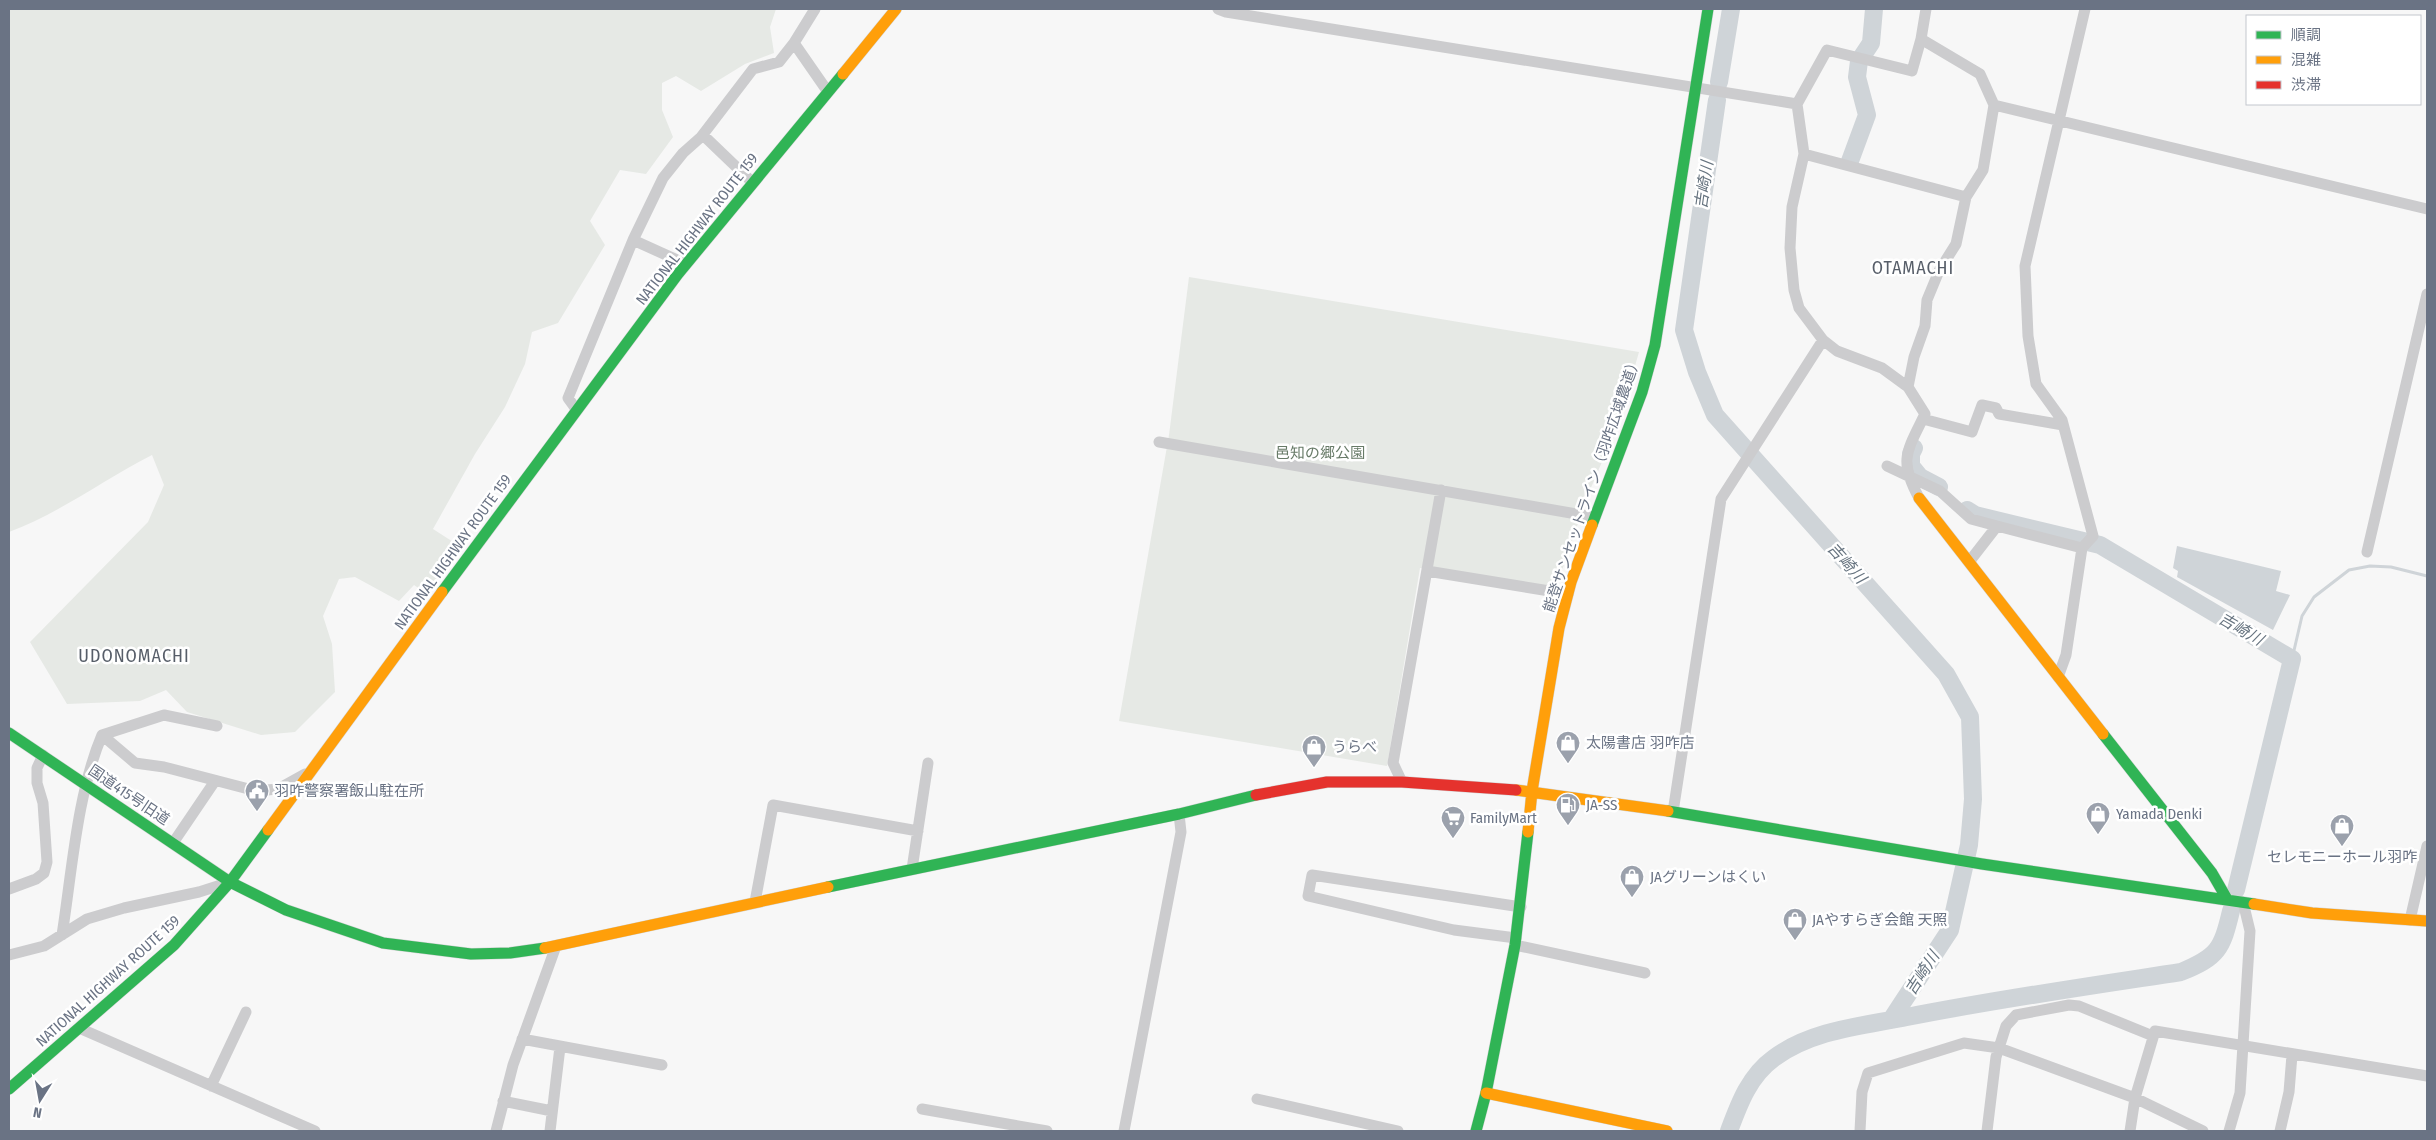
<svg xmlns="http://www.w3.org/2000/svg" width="2436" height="1140" viewBox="0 0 2436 1140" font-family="'Fira Sans Condensed','Noto Sans JP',sans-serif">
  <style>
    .green { fill: #e6e9e5 }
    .water { fill: #cfd4d8 }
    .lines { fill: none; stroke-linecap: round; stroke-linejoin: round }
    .stream { stroke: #cfd4d8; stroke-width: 3 }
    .river { stroke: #cfd4d8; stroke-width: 18 }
    .fast-casing { stroke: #d3d4d5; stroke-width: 12 }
    .slow-casing { stroke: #d3d4d5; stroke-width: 12 }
    .jam-casing { stroke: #d3d4d5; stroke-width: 12 }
    .street { stroke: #ccccce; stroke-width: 11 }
    .fast { stroke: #30b455; stroke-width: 11 }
    .slow { stroke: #ff9f0a; stroke-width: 11 }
    .jam { stroke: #e5322d; stroke-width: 11 }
    .labels { text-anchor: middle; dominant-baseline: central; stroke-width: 5; stroke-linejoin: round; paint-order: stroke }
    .street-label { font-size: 15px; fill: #6a7384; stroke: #fff }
    .park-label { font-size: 15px; fill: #687b68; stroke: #fff }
    .poi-label { font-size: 15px; fill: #6a7384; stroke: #fff; text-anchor: start }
    .water-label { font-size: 16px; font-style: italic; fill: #66737f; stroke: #fff }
    .quarter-label { font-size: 18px; letter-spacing: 1px; fill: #575e69; stroke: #fff }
  </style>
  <rect width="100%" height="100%" fill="#f7f7f7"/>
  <path class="green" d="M9,9h767l-6,18 4,26 -29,11 -44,27 -25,-15 -14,7v27l11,27 -27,37 -26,-4 -30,51 15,24 -47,78 -26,9 -7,32 -20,43 -30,47 -42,75 28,18 -34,47 -13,-9 -15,16 -44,-24 -16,2 -16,37 9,28 3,48 -40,40 -34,3 -74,-23 -21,-22 -26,11 -73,3 -37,-62 118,-120 16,-37 -12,-30c-49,25 -92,58 -143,77z
    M1189,277l450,75 -20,70 -32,75 -31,91 -136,-20 -33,198 -268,-45 50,-286z"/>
  <path class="water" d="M2177,546l104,25 -5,20 14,4 -17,35 -96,-53 1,-6 -5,-3z"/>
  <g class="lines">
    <path class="stream" d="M2292,659l10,-43 12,-19 35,-27 21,-4 21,1 36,9"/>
    <path class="river" d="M1719,82l12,-73
      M1717,100l-33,230 13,42 18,43 231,259 24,43 3,82 -4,46 -19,85 -59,90
      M1850,161l17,-46 -10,-38 2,-16 12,-18 3,-34
      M1914,448l-3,6v12l9,11 19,10
      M1967,510l8,5 125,30 192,114 -56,231
      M1729,1131c10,-27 20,-55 45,-73 38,-28 88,-32 133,-41 91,-18 182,-31 274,-45 37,-15 41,-23 50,-61"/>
    <defs>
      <path id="fast" d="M1592,525l50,-133 13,-47 53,-336
        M442,592l236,-318 165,-200
        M9,733l221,149 56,28 97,33 88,11 39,-1 35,-5
        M2103,734l109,139 15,26
        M1668,811l314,53 272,40
        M828,887l351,-73 77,-19
        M9,1089l165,-144 56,-63 38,-52
        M1476,1131l10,-38 29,-148 13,-113"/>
      <path id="slow" d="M843,74l53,-65
        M1919,498l184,236
        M1516,790l152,21
        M268,830l174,-238
        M1528,832l4,-41 27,-163 12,-46 21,-57
        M2254,904l58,9 115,8
        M545,948l283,-61
        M1486,1093l181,38"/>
      <path id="jam" d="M1256,795l71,-13h75l114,8"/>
    </defs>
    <use href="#fast" class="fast-casing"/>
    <use href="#slow" class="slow-casing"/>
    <use href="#jam" class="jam-casing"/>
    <path class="street" d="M1218,9l8,3 571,92 7,50 -12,53 -2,41 4,42 5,18 24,32 14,11 45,17 26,19 17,27c-18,37 -27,46 -6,84
      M794,43l34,49
      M1797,104l30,-54 85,21 9,-32
      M1994,105l433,104
      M703,135l49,47
      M1804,154l162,43
      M633,240l53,24
      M1908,387l6,-30 11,-31 2,-26 12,-29 17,-27 10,-47 17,-27 11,-65 -14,-31 -59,-35 5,-30
      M576,409l-8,-11 65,-158 30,-62 20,-25 18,-16 52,-68 26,-7 15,-19 21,-34
      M1923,419l49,13 10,-27 14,3 3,6 64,11
      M1159,442l435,75
      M1887,466l53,25 31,28 26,7
      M2367,552l60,-258
      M1969,562l28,-36 85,22
      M1427,571l141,23
      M2058,677l8,-22 16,-107 11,-12 -31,-116 -26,-36 -8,-48 -3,-70 60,-257
      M102,735l33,28 29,4 92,24 22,-2 27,-15
      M1402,782l-9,-19 48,-273
      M1673,812l48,-313 102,-159
      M173,843l42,-62
      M912,869l16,-106
      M9,889l27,-10 8,-6 3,-11 -4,-59 -6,-20v-15l6,-13
      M755,902l18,-97 145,26
      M2410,920l17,-74
      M62,935c10,-64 15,-141 40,-200l62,-20 53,11
      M1516,938l-62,-8 -146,-34 4,-21 209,32
      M1515,945l130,28
      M9,955l35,-9 43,-27 37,-11 75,-16 25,-8
      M79,1028l236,103
      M522,1039l140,26
      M211,1086l35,-74
      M1257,1099l141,32
      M503,1101l49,10
      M922,1109l125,22
      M496,1131l17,-66 43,-119
      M550,1131l10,-84
      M1124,1131l57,-299 -2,-18
      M1860,1131l2,-39 6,-19 96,-30 35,5 136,50 68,33
      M1987,1131l9,-74 10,-31 10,-11 53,-10 10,1 74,30
      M2130,1131l5,-33 20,-67 272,45
      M2229,1131l11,-38 10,-162 -7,-29
      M2280,1131l9,-39 3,-37"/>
    <use href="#fast" class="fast"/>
    <use href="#slow" class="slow"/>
    <use href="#jam" class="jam"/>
  </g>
  <defs>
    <symbol id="shop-pin" viewBox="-11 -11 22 30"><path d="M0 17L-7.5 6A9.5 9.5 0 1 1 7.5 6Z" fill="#9ba1ac" stroke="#fff"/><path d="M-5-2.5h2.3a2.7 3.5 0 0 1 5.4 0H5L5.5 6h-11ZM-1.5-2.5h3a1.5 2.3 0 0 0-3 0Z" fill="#fff"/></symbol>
    <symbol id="civic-pin" viewBox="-11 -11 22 30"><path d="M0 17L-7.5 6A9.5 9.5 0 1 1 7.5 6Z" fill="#9ba1ac" stroke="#fff"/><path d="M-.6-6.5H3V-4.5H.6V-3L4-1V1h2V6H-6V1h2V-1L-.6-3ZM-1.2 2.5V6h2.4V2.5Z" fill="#fff"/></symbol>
    <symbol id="fuel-pin" viewBox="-11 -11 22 30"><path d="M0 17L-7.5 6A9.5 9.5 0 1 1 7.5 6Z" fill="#9ba1ac" stroke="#fff"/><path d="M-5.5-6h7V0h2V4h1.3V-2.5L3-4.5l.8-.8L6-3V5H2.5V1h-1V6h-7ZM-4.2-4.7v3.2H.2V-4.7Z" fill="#fff"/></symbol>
    <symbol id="supermarket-pin" viewBox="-11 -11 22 30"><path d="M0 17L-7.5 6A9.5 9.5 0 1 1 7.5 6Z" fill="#9ba1ac" stroke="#fff"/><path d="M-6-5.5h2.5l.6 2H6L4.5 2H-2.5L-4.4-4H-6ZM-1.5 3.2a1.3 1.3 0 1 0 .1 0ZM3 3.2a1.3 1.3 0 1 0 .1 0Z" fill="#fff"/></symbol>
  </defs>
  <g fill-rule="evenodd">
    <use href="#shop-pin" x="1554" y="729" width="28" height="38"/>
    <use href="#shop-pin" x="1300" y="733" width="28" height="38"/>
    <use href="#civic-pin" x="243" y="777" width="28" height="38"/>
    <use href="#fuel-pin" x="1554" y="791" width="28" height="38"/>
    <use href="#shop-pin" x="2084" y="800" width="28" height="38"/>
    <use href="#supermarket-pin" x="1439" y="804" width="28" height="38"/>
    <use href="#shop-pin" x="2328" y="812" width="28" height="38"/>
    <use href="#shop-pin" x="1618" y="863" width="28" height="38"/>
    <use href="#shop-pin" x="1781" y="906" width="28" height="38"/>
  </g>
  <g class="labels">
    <g class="street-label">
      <text transform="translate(697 229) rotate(-52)">NATIONAL HIGHWAY ROUTE 159</text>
      <text transform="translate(1592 484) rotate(-71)">能登サンセットライン（羽咋広域農道）</text>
      <text transform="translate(453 552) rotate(-54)">NATIONAL HIGHWAY ROUTE 159</text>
      <text transform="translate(129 795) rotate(34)">国道415号旧道</text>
      <text transform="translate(108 981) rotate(-42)">NATIONAL HIGHWAY ROUTE 159</text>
    </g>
    <g class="park-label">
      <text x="1320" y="453">邑知の郷公園</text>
    </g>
    <g class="poi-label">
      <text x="1586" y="743">太陽書店 羽咋店</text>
      <text x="1332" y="747">うらべ</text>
      <text x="274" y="791">羽咋警察署飯山駐在所</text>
      <text x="1586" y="805">JA-SS</text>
      <text x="2116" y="814">Yamada Denki</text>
      <text x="1470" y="818">FamilyMart</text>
      <text x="2342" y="857" text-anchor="middle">セレモニーホール羽咋</text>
      <text x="1650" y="877">JAグリーンはくい</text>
      <text x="1812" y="920">JAやすらぎ会館 天照</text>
    </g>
    <g class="water-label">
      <text transform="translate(1704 185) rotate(-82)">吉崎川</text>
      <text transform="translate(1847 563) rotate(48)">吉崎川</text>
      <text transform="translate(2241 629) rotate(30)">吉崎川</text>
      <text transform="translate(1922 973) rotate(-57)">吉崎川</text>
    </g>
    <g class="quarter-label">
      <text x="1913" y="268">OTAMACHI</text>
      <text x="134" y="656">UDONOMACHI</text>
    </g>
  </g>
  <rect width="2436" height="1140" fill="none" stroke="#6a7384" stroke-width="20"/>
  <rect x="2246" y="15" width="175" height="90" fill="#ffffff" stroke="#c3c7ce"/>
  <rect x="2256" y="31" width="25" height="8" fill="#30b455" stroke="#c3c7ce"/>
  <text x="2291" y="40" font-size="15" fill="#6a7384">順調</text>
  <rect x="2256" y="56" width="25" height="8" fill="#ff9f0a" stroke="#c3c7ce"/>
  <text x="2291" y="65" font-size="15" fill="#6a7384">混雑</text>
  <rect x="2256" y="81" width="25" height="8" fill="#e5322d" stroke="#c3c7ce"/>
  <text x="2291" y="90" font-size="15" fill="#6a7384">渋滞</text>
  <g transform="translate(40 1100) rotate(191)" stroke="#ffffff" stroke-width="4" paint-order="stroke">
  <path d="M0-4L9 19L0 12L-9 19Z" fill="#6a7384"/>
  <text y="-8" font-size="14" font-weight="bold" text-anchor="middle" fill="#6a7384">N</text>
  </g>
</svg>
